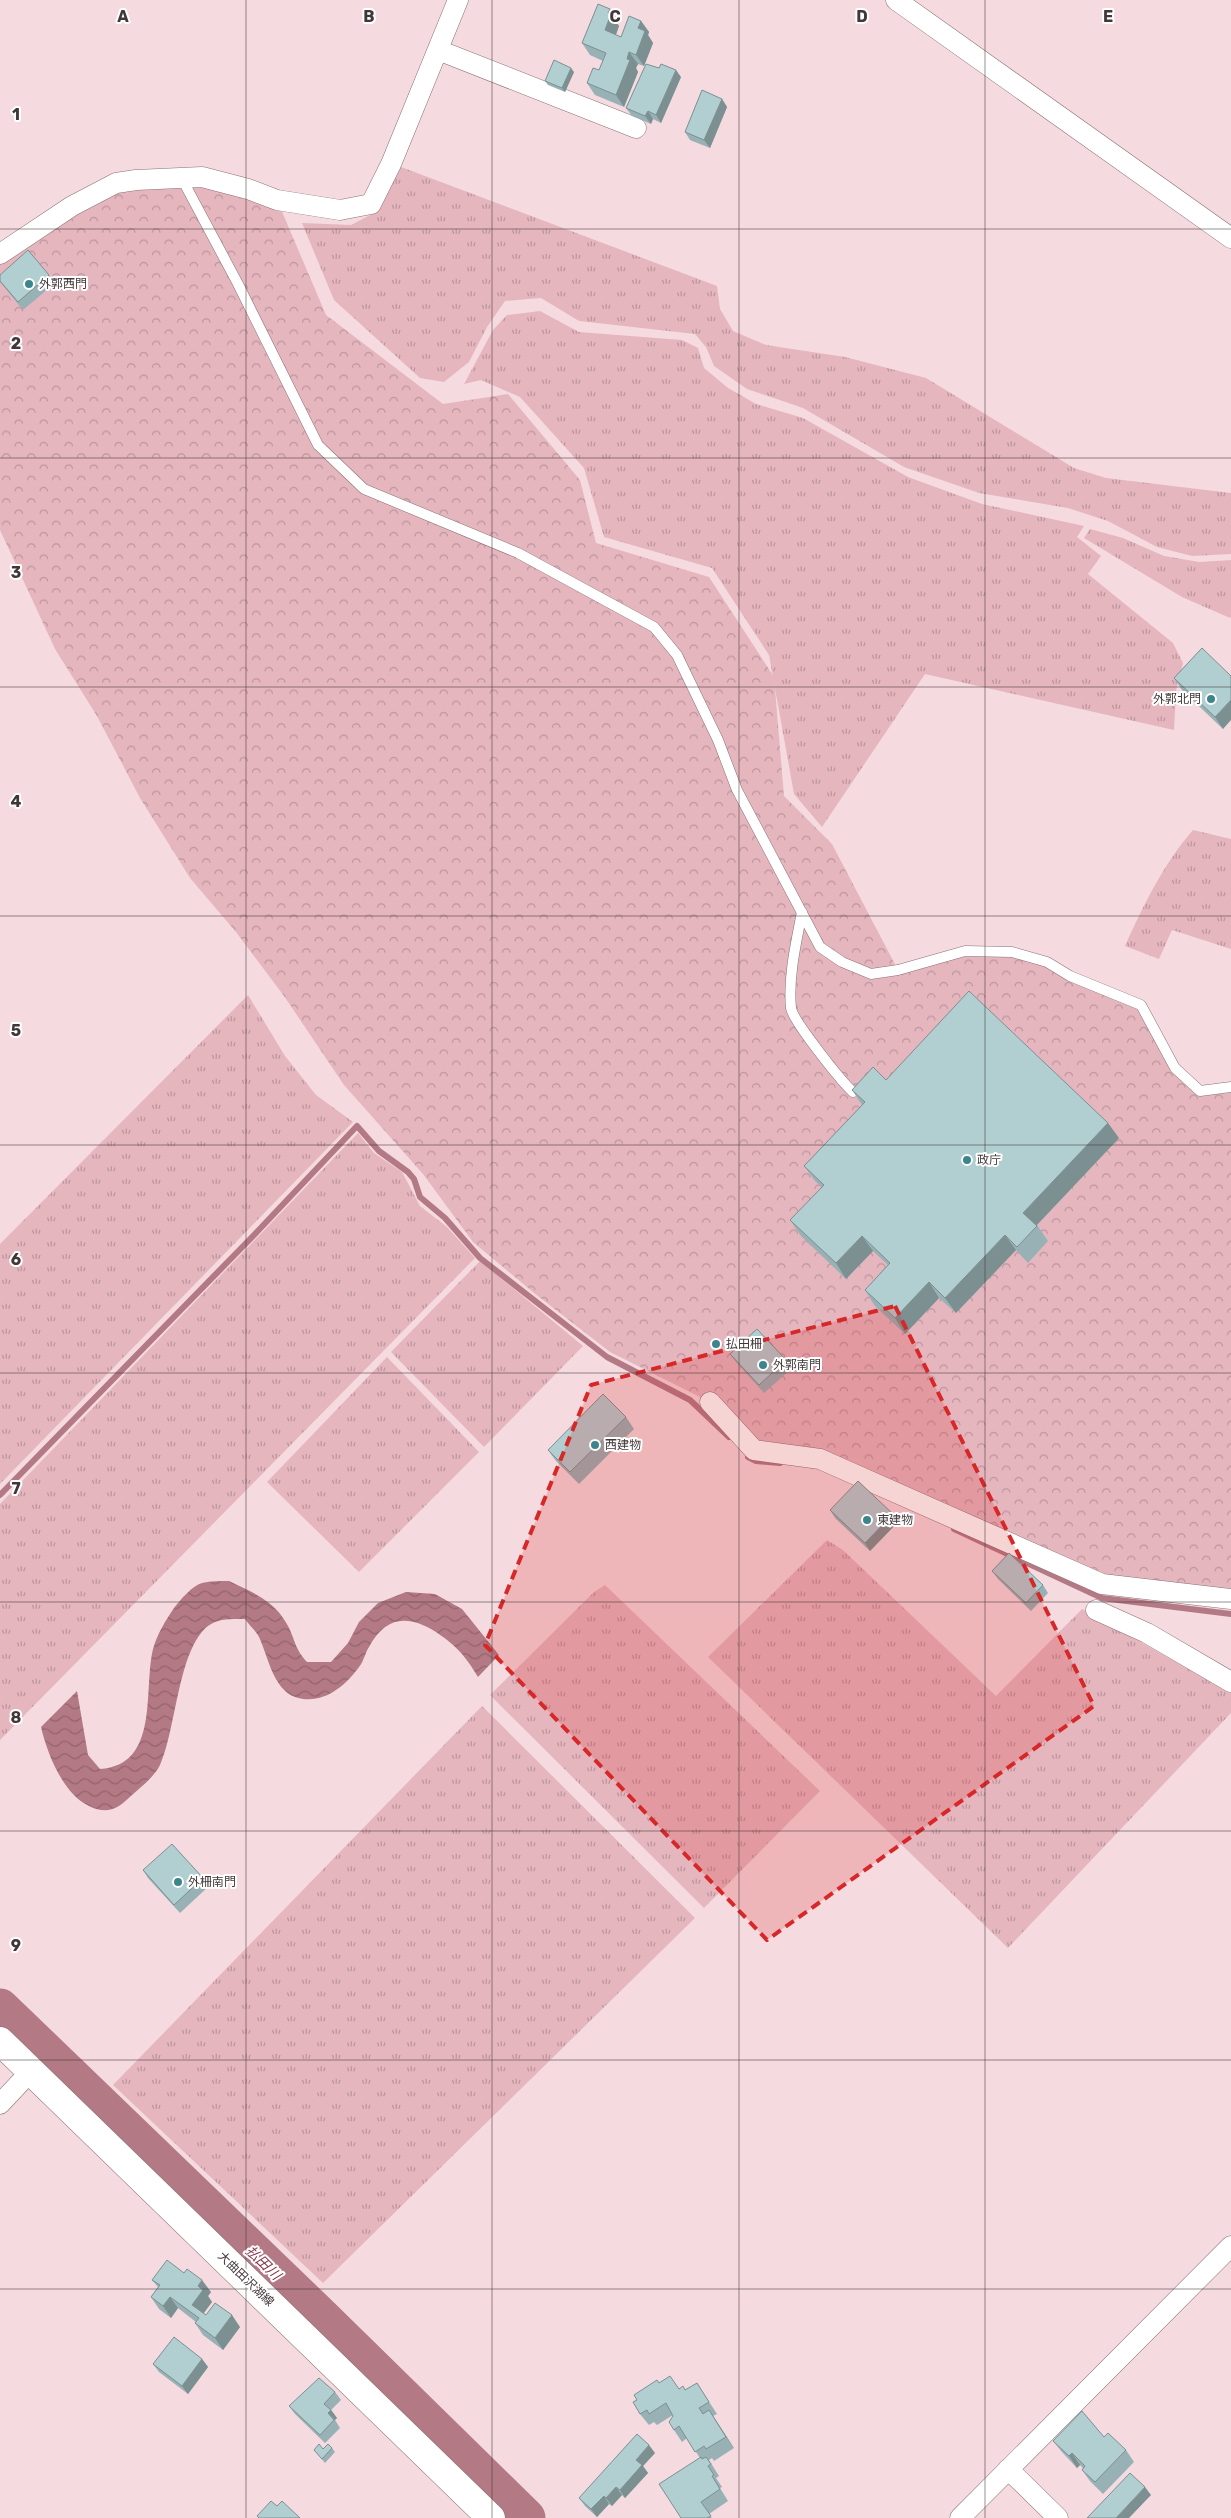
<svg xmlns="http://www.w3.org/2000/svg" width="1231" height="2518" viewBox="0 0 1231 2518" font-family="Rubik,'Noto Sans JP',sans-serif">
  <style>
    .grass { fill: url(#grass-tufts) }
    .forest { fill: url(#forest-crowns) }
    .water { fill: url(#water-waves) }
    .lines { fill: none; stroke-linecap: round; stroke-linejoin: round }
    .stream { stroke: #b37984; stroke-width: 6 }
    .river { stroke: #b37984; stroke-width: 39 }
    .service-casing { stroke: #897175; stroke-width: 11 }
    .minor-casing { stroke: #897175; stroke-width: 21 }
    .primary-casing { stroke: #897175; stroke-width: 29 }
    .service { stroke: #fff; stroke-width: 10 }
    .minor { stroke: #fff; stroke-width: 20 }
    .primary { stroke: #fff; stroke-width: 28 }
    .wall { fill: #98b1b4 }
    .shaded-wall { fill: #7c9092 }
    .building { fill: #b1ced1; stroke: #7c9092 }
    .marked { fill: #d62828; fill-opacity: 0.2; stroke: #d62828; stroke-width: 4; stroke-dasharray: 10 6; stroke-linejoin: round }
    .grid { fill: none; stroke: #413739; stroke-width: 1; stroke-opacity: 0.55 }
    .poi-dot { fill: #3d858d; stroke: #fff; stroke-width: 2 }
    .labels { text-anchor: middle; dominant-baseline: central; stroke-width: 4; stroke-linejoin: round; paint-order: stroke }
    .poi-label { font-size: 12px; fill: #413739; stroke: #fff; text-anchor: start }
    .street-label { font-size: 12px; fill: #413739; stroke: #fff }
    .water-label { font-size: 14px; font-style: italic; fill: #82384a; stroke: #fff }
    .grid-label { font-size: 16px; text-anchor: middle; font-weight: bold; fill: #413739; stroke: #fff; stroke-width: 4; stroke-linejoin: round; paint-order: stroke }
  </style>
  <defs>
    <pattern id="grass-tufts" width="24" height="20" patternUnits="userSpaceOnUse" patternTransform="scale(1.25)"><rect width="24" height="20" fill="#e6b6bf"/><path d="M3 7l-1-3M5 7V3M7 7l1-3M15 17l-1-3M17 17v-4M19 17l1-3" fill="none" stroke="#bc959c"/></pattern>
    <pattern id="forest-crowns" width="20" height="18" patternUnits="userSpaceOnUse" patternTransform="scale(1.25)"><rect width="20" height="18" fill="#e6b6bf"/><path d="M2 6a3 3 0 1 1 6 0M12 15a3 3 0 1 1 6 0" fill="none" stroke="#bc959c"/></pattern>
    <pattern id="water-waves" width="16" height="10" patternUnits="userSpaceOnUse" patternTransform="scale(1.25)"><rect width="16" height="10" fill="#b37984"/><path d="M0 5q4-4 8 0t8 0" fill="none" stroke="#93646d"/></pattern>
  </defs>
  <rect width="100%" height="100%" fill="#f5dadf"/>
  <path class="grass" d="M401,167l316,119 3,23 13,22 33,14 79,12 81,21 148,90 32,10 125,15v61l-39,2 -35,-9 -49,-26 -40,-13 -89,-15 -75,-26 -101,-59 -56,-19 -33,-23 -8,-19 -11,-13 -116,-13 -38,-23 -36,3 -18,26 -18,35 -25,20 -24,-4 -86,-78 -32,-77 49,2 21,-11z
    M540,311l39,21 103,8 16,8 6,20 24,20 28,16 47,14 105,59 74,27 102,22 -7,11 24,19 -13,18 85,69 10,20 -7,28 -2,39 -249,-56 -103,153 -28,-33 -25,-139 -57,-87 -108,-31 -20,-69 -64,-71 -39,-17 -17,4 29,-54 14,-15z
    M1090,529l33,9 41,18 35,6 32,-2v57l-1,1 -48,-21 -98,-59z
    M1193,830l38,9v110l-59,-19 -13,29 -34,-13c18,-40 39,-83 68,-116z
    M248,995l37,61 31,39 37,27 -353,362v-240z
    M358,1133l16,20 28,19 18,34 27,21 28,31 -475,482v-236z
    M480,1261l103,85 -99,101 -93,-95z
    M387,1357l92,95 -120,120 -92,-90z
    M827,1540l16,10 153,146 86,-87 149,84v20l-223,235 -300,-291z
    M605,1585l215,206 -116,117 -214,-213 104,-103z
    M482,1706l213,212 -372,365 -210,-198z"/>
  <path class="forest" d="M181,177l96,23 49,115 117,89 65,-10 72,86 16,63 113,34 65,100 10,119 48,48 66,126 67,-19 47,1 129,53 34,63 25,23 31,-4v512l-129,-15 -282,-125 -66,-9 -44,-48 -100,-50 -76,-59 -61,-51 -50,-68 -79,-89 -60,-89 -48,-64 -46,-54 -50,-80 -43,-82 -42,-67 -55,-119v-276l116,-71z"/>
  <path class="water" d="M229,1581c21,10 44,19 56,40 10,15 8,26 22,41h24l17,-19 11,-21 19,-19 28,-11 29,2 27,15 37,46 -21,22c-13,-22 -24,-34 -47,-48 -27,-15 -47,-10 -62,18 -4,6 -5,14 -10,20 -14,20 -38,39 -64,30 -22,-8 -27,-41 -36,-60 -3,-6 -10,-12 -14,-18 -12,0 -27,-1 -37,7 -30,23 -32,105 -48,139 -5,11 -19,22 -28,30 -14,14 -25,20 -43,11 -26,-12 -42,-53 -48,-79l36,-36 11,64 12,14c60,-4 43,-78 53,-120 4,-14 12,-28 21,-41 6,-8 18,-22 28,-25 9,-2 19,-2 27,-2z"/>
  <g class="lines">
    <path class="stream" d="M748,1457l8,4 24,2
      M0,1495l255,-261 102,-108 22,25 29,21 6,7 6,18 25,21 35,40 127,99 83,43 39,37
      M954,1529l148,69 129,16"/>
    <path class="river" d="M0,2008l323,311 203,199"/>
    <defs>
      <path id="service" d="M181,177l57,107 80,161 46,44 154,64 136,74 23,28 41,85 19,50 83,157 22,15 29,12 27,-4 67,-19 47,1 35,10 23,14 71,29 34,63 25,23 31,-4
        M802,912c-6,31 -14,65 -11,96 2,13 50,73 62,84"/>
      <path id="minor" d="M896,0l335,238
        M438,50l198,78
        M0,254l72,-48 44,-23 20,-3 66,-3 46,12 29,11 63,10 31,-6 20,-40 67,-164
        M710,1402l44,48 66,9 282,125 129,15
        M1096,1610l51,23 84,49
        M0,2104l31,-33
        M1008,2469l50,49
        M960,2518l271,-272"/>
      <path id="primary" d="M0,2041l491,477"/>
    </defs>
    <use href="#service" class="service-casing"/>
    <use href="#minor" class="minor-casing"/>
    <use href="#primary" class="primary-casing"/>
    <use href="#service" class="service"/>
    <use href="#minor" class="minor"/>
    <use href="#primary" class="primary"/>
  </g>
  <path class="wall" d="M610,9l8,11 -1,3 2,3 -3,9 5,2 20,-16 8,11 -1,3 5,8 -9,23 -6,-2 -2,4 2,4 -14,35 -29,-12 -8,-12 12,-13 4,-9 -13,-6 -8,-12z
    M574,72l-9,20 -17,-7 -3,-4z
    M681,77l-20,46 -8,-4 -2,5 -19,-8 -6,-8z
    M722,99l5,8 -17,41 -20,-8 -5,-8z
    M0,275h49l6,8 -32,27 -23,-28z
    M1202,648l21,81 -41,-39 -8,-12z
    M886,1080l233,58 -82,87 11,16 -20,22 -12,-13 -60,63 -17,-15 -34,36 -30,-28 -10,-16 23,-25 -15,-14 -27,28 -45,-43 -11,-16 32,-33 -7,-6 -11,-15 58,-61 -10,-15z
    M730,1354l56,6 6,8 -28,25 -29,-32z
    M626,1417l8,12 -55,55 -23,-23 -8,-11z
    M830,1510l68,12 -28,29 -35,-33z
    M992,1571l51,14 5,8 -17,18 -33,-32z
    M143,1870l60,8 6,8 -29,27 -32,-35z
    M152,2280l59,12 -3,4 4,6 -9,11 3,2 34,12 -17,23 -20,-15 -8,-12 1,-1 -18,-14 -7,10 -12,-9 -8,-12 7,-10z
    M202,2359l6,8 -20,27 -29,-22 -6,-8z
    M659,2383l26,7 12,-7 20,31 -4,2 21,32 -20,13 -2,-3 -3,2 10,16 -3,2 6,9 -2,1 8,13 -19,13 3,4h-31l19,-60 -13,-20 -5,4 -8,-12 -1,-15 -16,10 -3,-3 -5,3 -9,-11 -3,-14z
    M335,2392l6,8 -10,10 6,8 -2,2 5,8 -15,15 -30,-29 -6,-8z
    M1104,2437l22,13 8,12 -31,32 -13,-13 -8,-11 1,-2 -3,-3 -3,3 -15,-16 -9,-11z
    M332,2448l3,4 -10,11 -11,-13z
    M655,2453l-12,13 5,7 -23,25 -3,-3 -10,11 -3,-2 -12,13 -12,-11 -6,-8z"/>
  <path class="shaded-wall" d="M610,9l8,11 -1,3 2,3 -6,16 -8,-12 3,-17z
    M641,21l8,11 -1,3 5,8 -9,23 -8,-11 2,-27z
    M629,52l9,12 -2,4 2,4 -14,35 -8,-12 11,-36z
    M571,68l3,4 -9,20 -3,-4z
    M676,70l5,7 -20,46 -5,-8z
    M722,99l5,8 -17,41 -6,-8z
    M648,111l5,8 -2,5 -6,-8z
    M1231,700v20l-8,9 -8,-12z
    M1108,1123l11,15 -85,90 -11,-15z
    M1005,1235l11,15 -60,63 -11,-15z
    M862,1236l11,15 -27,28 -10,-16z
    M929,1282l10,16 -34,36 -10,-16z
    M893,1514l5,8 -28,29 -5,-8z
    M202,2280l9,12 -3,4 4,6 -11,15 -9,-12 6,-19z
    M170,2297l8,11 -7,10 -8,-12z
    M232,2315l8,12 -17,23 -8,-12z
    M202,2359l6,8 -20,27 -6,-8z
    M331,2410l6,8 -2,2 -7,-7z
    M709,2410l8,12 17,26 -8,-11z
    M649,2445l6,8 -12,13 5,7 -23,25 -5,-8 16,-30z
    M1072,2453l8,12 -3,3 -8,-12z
    M616,2487l6,8 -10,11 -6,-8z
    M1145,2487l6,8 -22,23h-13z
    M604,2496l5,8 -12,13 -6,-8z"/>
  <path class="building" d="M598,4l12,5 -2,4 3,1 -6,16 16,7 8,-21 12,5 -3,7 7,3 -9,24 -7,-3 -2,7 3,1 -14,35 -29,-12 6,-15 6,2 7,-17 -24,-10z
    M554,60l17,8 -9,20 -17,-7z
    M646,64l13,4 2,-4 15,6 -20,45 -8,-4 -3,5 -19,-8z
    M702,90l20,9 -18,41 -19,-8z
    M28,250l21,25 -31,27 -18,-21v-6z
    M1202,648l29,28v24l-16,17 -41,-39z
    M969,991l139,132 -85,90 14,13 -20,21 -12,-12 -60,63 -16,-16 -34,36 -30,-28 25,-27 -28,-27 -26,27 -46,-43 34,-35 -20,-19 61,-64 -13,-12 21,-23 13,13z
    M757,1329l29,31 -27,25 -29,-31z
    M603,1394l23,23 -56,55 -22,-22z
    M858,1481l35,33 -28,29 -35,-33z
    M1009,1553l34,32 -17,18 -34,-32z
    M172,1844l31,34 -29,27 -31,-35z
    M167,2260l17,13 3,-4 15,11 -4,6 5,4 -11,15 14,10 9,-12 17,12 -17,23 -20,-15 4,-5 -29,-21 -7,9 -12,-9 9,-12 -8,-5z
    M174,2337l28,22 -20,27 -29,-22z
    M670,2376l9,13 4,-3 2,4 12,-7 12,19 -10,6 4,6 6,-4 17,27 -20,12 -2,-3 -9,6 -16,-26 -5,4 -5,-8 4,-6 -7,-13 -17,11 -2,-4 -7,4 -7,-12 4,-2 -3,-5 23,-15 2,3z
    M319,2378l16,14 -11,12 7,6 -3,3 6,7 -14,15 -31,-29z
    M1082,2411l22,26 4,-4 18,17 -31,32 -13,-12 3,-4 -13,-13 -3,3 -16,-15z
    M637,2434l12,11 -13,15 6,5 -22,25 -4,-3 -10,11 -2,-2 -13,13 -12,-11z
    M319,2444l4,5 5,-5 4,4 -10,11 -8,-9z
    M701,2457l1,2 4,-2 5,7 -3,2 6,9 -2,1 8,13 -19,13 10,14 -4,2h-26l-22,-34z
    M1130,2473l15,14 -29,31h-29z
    M271,2501l6,5 5,-5 18,17h-41l-2,-2z"/>
  <path class="marked" d="M895,1306l199,400 -327,234 -282,-295 106,-260z"/>
  <path class="grid" d="M246,0v2518M492,0v2518M739,0v2518M985,0v2518M0,229h1231M0,458h1231M0,687h1231M0,916h1231M0,1145h1231M0,1373h1231M0,1602h1231M0,1831h1231M0,2060h1231M0,2289h1231"/>
  <g class="poi-dot">
    <circle cx="29" cy="284" r="5"/>
    <circle cx="1211" cy="699" r="5"/>
    <circle cx="967" cy="1160" r="5"/>
    <circle cx="716" cy="1344" r="5"/>
    <circle cx="763" cy="1365" r="5"/>
    <circle cx="595" cy="1445" r="5"/>
    <circle cx="867" cy="1520" r="5"/>
    <circle cx="178" cy="1882" r="5"/>
  </g>
  <g class="labels">
    <g class="poi-label">
      <text x="39" y="284">外郭西門</text>
      <text x="1201" y="699" text-anchor="end">外郭北門</text>
      <text x="977" y="1160">政庁</text>
      <text x="726" y="1344">払田柵</text>
      <text x="773" y="1365">外郭南門</text>
      <text x="605" y="1445">西建物</text>
      <text x="877" y="1520">東建物</text>
      <text x="188" y="1882">外柵南門</text>
    </g>
    <g class="street-label">
      <text transform="translate(246 2279) rotate(44)">大曲田沢湖線</text>
    </g>
    <g class="water-label">
      <text transform="translate(263 2263) rotate(44)">払田川</text>
    </g>
  </g>
  <g class="grid-label">
    <text x="123" y="22">A</text>
    <text x="369" y="22">B</text>
    <text x="615" y="22">C</text>
    <text x="862" y="22">D</text>
    <text x="1108" y="22">E</text>
    <text x="16" y="120">1</text>
    <text x="16" y="349">2</text>
    <text x="16" y="578">3</text>
    <text x="16" y="807">4</text>
    <text x="16" y="1036">5</text>
    <text x="16" y="1265">6</text>
    <text x="16" y="1494">7</text>
    <text x="16" y="1723">8</text>
    <text x="16" y="1951">9</text>
  </g>
</svg>
